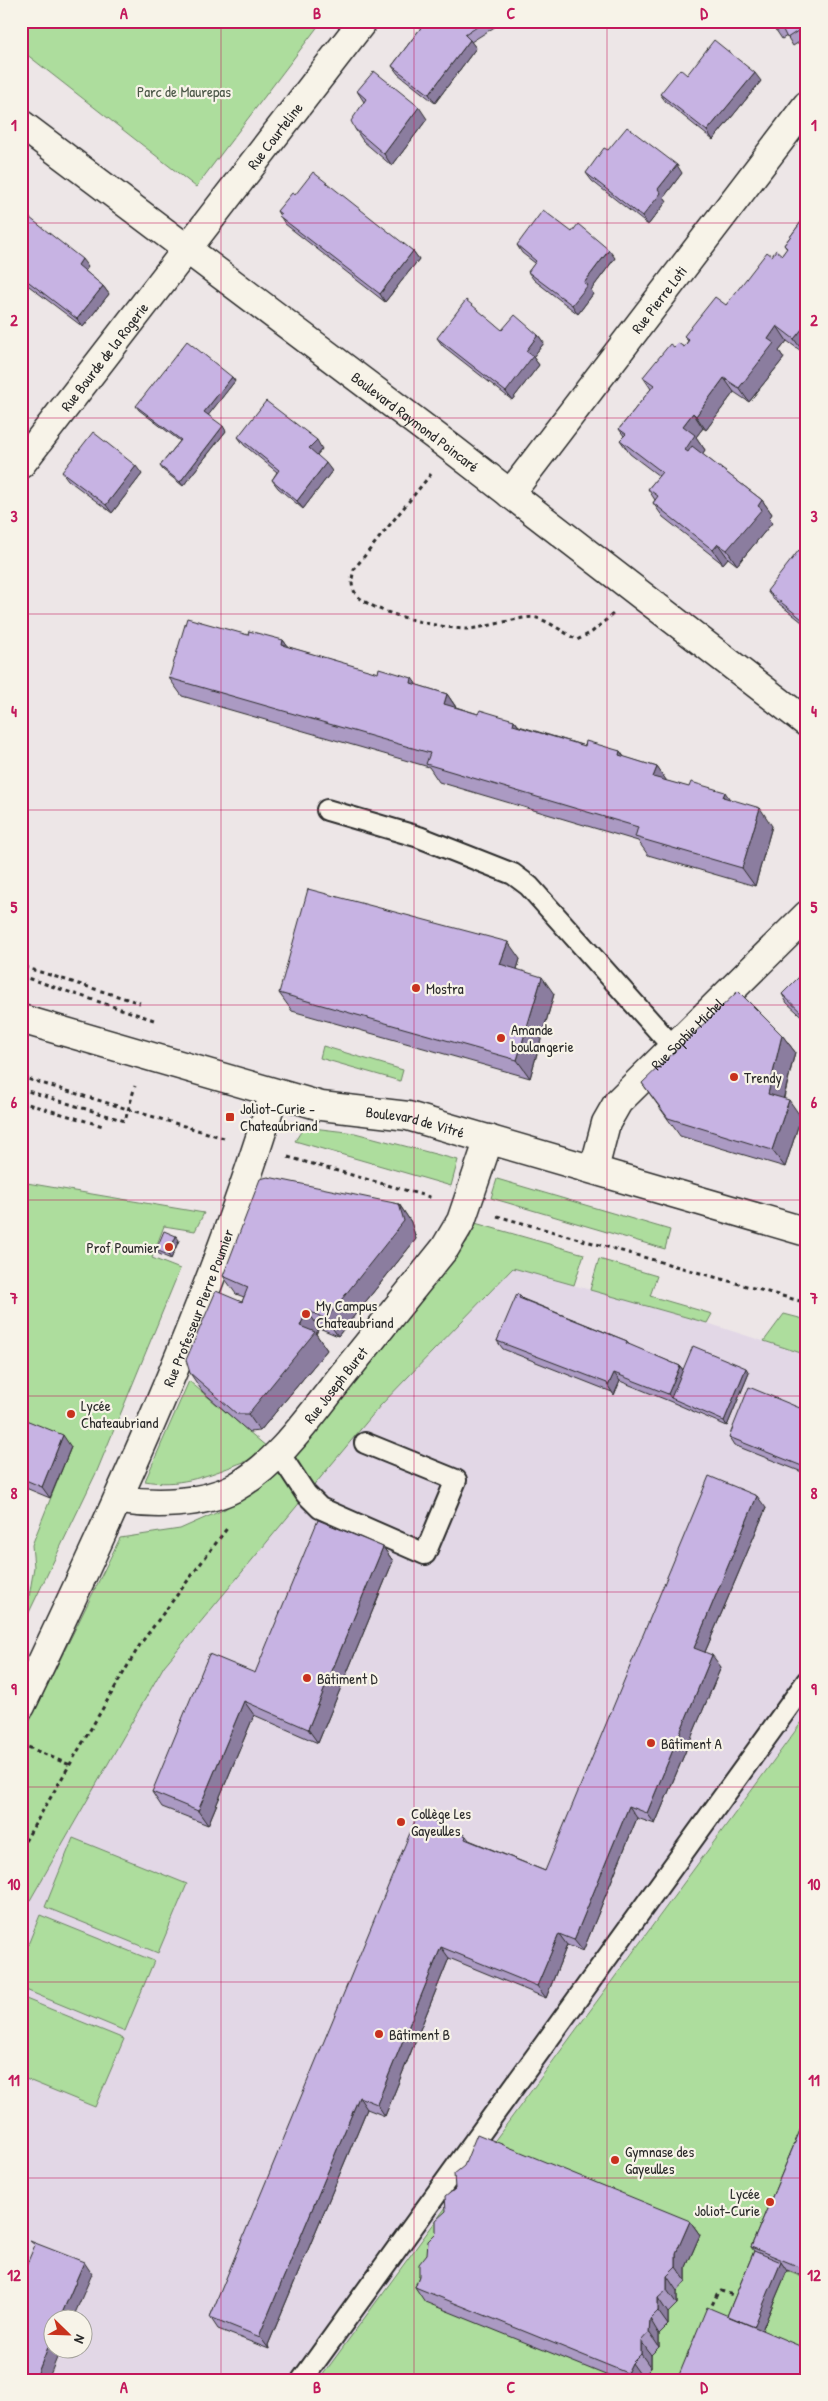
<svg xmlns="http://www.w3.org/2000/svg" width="828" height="2401" viewBox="0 0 828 2401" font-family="'Patrick Hand',sans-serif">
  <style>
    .built { fill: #e2d7e6; fill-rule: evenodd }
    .green { fill: #addd9d; stroke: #6c8464 }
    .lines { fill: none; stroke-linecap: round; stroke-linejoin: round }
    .service-casing { stroke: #2b2b2b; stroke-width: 24 }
    .minor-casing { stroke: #2b2b2b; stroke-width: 31 }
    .secondary-casing { stroke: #2b2b2b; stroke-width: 31 }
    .path { stroke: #2b2b2b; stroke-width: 3; stroke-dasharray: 4 4; stroke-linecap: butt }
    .service { stroke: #f7f3e8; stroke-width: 20 }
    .minor { stroke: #f7f3e8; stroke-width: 28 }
    .secondary { stroke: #f7f3e8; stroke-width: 28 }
    .wall { fill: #ab9ac3; stroke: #2b2b2b }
    .shaded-wall { fill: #8b7d9f; stroke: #2b2b2b }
    .building { fill: #c7b3e3; stroke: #2b2b2b }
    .grid { fill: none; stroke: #c2185b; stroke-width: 1; stroke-opacity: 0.55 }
    .poi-dot { fill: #c8321e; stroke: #f7f3e8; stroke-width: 2 }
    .labels { text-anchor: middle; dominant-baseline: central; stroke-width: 4.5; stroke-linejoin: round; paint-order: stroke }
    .park-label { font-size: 15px; fill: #4c5848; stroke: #f7f3e8 }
    .street-label { font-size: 15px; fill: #2b2b2b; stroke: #f7f3e8 }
    .poi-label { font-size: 15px; fill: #2b2b2b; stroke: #f7f3e8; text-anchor: start }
    .neatline { fill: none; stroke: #c2185b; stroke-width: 2 }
    .grid-label { font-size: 16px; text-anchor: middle; font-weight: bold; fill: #c2185b }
  </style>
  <rect width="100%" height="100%" fill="#ede6e7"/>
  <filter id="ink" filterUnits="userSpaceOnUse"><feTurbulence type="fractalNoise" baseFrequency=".02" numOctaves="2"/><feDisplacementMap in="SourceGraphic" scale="10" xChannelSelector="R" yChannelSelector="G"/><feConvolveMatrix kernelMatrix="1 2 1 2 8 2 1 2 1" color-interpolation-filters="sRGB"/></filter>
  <g filter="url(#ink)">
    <path class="built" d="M513,1268l194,55 100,32v382l-11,-8 -416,566 199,85h-558v-464l143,-250 216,-260zM52,2318h30v30h-30z"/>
    <path class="green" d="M21,21h301l-126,166 -175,-137z
      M323,1046l80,24 -3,11 -80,-23z
      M304,1127l51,6 103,27 -7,26 -156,-45z
      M497,1179l173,51 -5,19 -174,-51z
      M21,1182l183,31 -9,18 -31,-5 -12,32 28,11 -83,202 -76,158v-19l8,-13 5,-30 -2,-22 39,-98 -50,-20z
      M475,1223l109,31 -10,31 -61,-17 -133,138 -216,260 -143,250v-177l99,-201 60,-9 45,-20 67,-54 177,-216z
      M599,1259l58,17 -7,20 62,18 -5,9 -117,-33z
      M784,1314l23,6v35l-43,-14z
      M189,1381l78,66c-12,13 -19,13 -34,19 -29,11 -56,21 -88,15z
      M807,1715v430l-47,114 -70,121h-371z
      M73,1838l114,46 -29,69 -113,-46z
      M40,1915l114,46 -29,70 -104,-43v-26z
      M21,1997l103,42 -29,68 -74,-30z
      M787,2271l20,8v78l-48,-20z"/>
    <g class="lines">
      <defs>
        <path id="service" d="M327,810l92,27 94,37 16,12 144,161
          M279,1453l27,41 14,14 105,46 31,-74 -91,-37
          M302,2380l505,-699"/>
        <g id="minor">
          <path id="s1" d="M21,124l430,324 356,275"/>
          <path id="s2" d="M21,464l342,-443"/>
          <path id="s3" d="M510,494l297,-389"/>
          <path id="s4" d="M594,1169l12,-46 12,-21 189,-187"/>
          <path id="s5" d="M118,1500c36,5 83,5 116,-12 45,-25 77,-73 108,-112 34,-42 68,-85 103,-128l16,-27 28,-82"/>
          <path id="s6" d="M21,1706c95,-199 189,-401 253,-613"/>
        </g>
        <g id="secondary">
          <path id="s7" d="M21,1019l300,87 87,10 399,116"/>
        </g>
      </defs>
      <use href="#service" class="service-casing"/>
      <use href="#minor" class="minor-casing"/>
      <use href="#secondary" class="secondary-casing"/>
      <path class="path" d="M431,474l-77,95c-2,9 -4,17 2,25 14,19 85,34 109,35 16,1 60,-15 72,-11 13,4 28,15 40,22l15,-8 21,-18
        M24,967l116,36
        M21,976l133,44 -1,2
        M21,1077l203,61
        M21,1089l104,32 10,-35
        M21,1102l82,24
        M288,1157l145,41
        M497,1216l310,87
        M21,1744l49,21
        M21,1848l120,-205 87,-116
        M709,2312l8,-18 4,-3 18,6"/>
      <use href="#service" class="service"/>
      <use href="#minor" class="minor"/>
      <use href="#secondary" class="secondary"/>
    </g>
    <path class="wall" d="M426,21h78l-33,21 5,6 -41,55 -37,-29 -6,-8z
      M770,21h37v16l-14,9 -6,-10 -5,3z
      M761,81l-48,59 -47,-38 -6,-8z
      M357,91l70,28 -35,47 -29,-25 -8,-12 9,-27z
      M608,150l74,23 -18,24 3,4 -19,24 -56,-44 -6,-8z
      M295,195l118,56 6,8 -34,43 -100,-78 -8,-13z
      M21,212l7,8 60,47 -3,4 18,15 6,8 -26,33 -62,-47z
      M807,214l-3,139 -17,-12 -8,10 5,7 -35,44 -15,-10 -28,38 -3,-2 -7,9 9,13 -3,4 60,46 10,14 -3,4 3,5 -35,42 -9,-7 -5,6 -60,-47 -10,-14 2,-3 -7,-11 11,-13 -29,-22 -10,-14 4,-4 -5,-7 32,-40 -8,-12 31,-30h10l4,-6 -4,-5 42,-31 46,-49 10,-1 5,-6 -3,-4z
      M572,232l43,26 -24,32 2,4 -15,20 -44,-34 -6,-8 7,-9 -13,-10 -5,-8z
      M502,330l36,5 6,8 -11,14 6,8 -27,35 -69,-54 -6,-8z
      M232,377l3,4 -27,34 18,16 -43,55 -20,-16 -3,-4 20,-25 -41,-31 -3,-4z
      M238,437l84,12 -5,6 15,16 -29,38 -25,-21 -6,-8 5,-8 -33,-27z
      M62,472l80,2 -30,39 -44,-33z
      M807,556v70l-34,-27 -6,-8z
      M283,640l5,7 159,47 9,13 22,7 36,6 5,6 66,20 35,5 4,6 33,10 9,14 64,18 42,27 -17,60 -107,-31 -10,-14 -199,-59 -10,-15 -247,-71 -13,-18z
      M520,959l-3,10 37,25 -24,84 -238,-67 -13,-18z
      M807,969v52l-20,-18 -5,-9z
      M782,1035l13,17 -11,46 17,19 -16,50 -105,-31 -38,-53z
      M399,1204l12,18 5,17 -78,97 -19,-8 -3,6 11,16 -67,81 -11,1 -47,-41 -12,-18 52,-71 2,-5 -8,-3 -13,-18z
      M179,1240l-8,19 -12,-5 -3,-4z
      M520,1296l3,3 104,42 2,4 51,21 3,4 66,3 -22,53 -53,-23 -54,-22 -6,14 -2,-3 -109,-43 -6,-8z
      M807,1411v63l-73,-29 -5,-8z
      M21,1418l50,29 -21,51 -29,-12z
      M766,1508l-61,144 16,15 -66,157 -18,-6 -54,133 -16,-6 -21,53 -97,-40 -64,158 -18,-7 -99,236 1,4 -51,-20 -8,-12 217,-498 39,17 3,4 76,31z
      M383,1547l10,14 -75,182 -64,-28 -46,110 -46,-18 -10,-15 103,-119z
      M807,2114v164l-20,-8 -25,60 -35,-14 27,-65 -3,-4z
      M690,2221l10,14 -14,32v14l-9,10v13l-9,9v12l-9,9v13l-8,8v13l-9,9 -2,3h-22l-193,-78 -10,-15 12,-33z"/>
    <path class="shaded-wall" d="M470,40l6,8 -41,55 -6,-9z
      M755,73l6,8 -48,59 -6,-9z
      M419,107l8,12 -35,47 -8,-12z
      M677,165l5,8 -18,24 3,4 -19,24 -6,-8 16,-28z
      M24,214l5,8 -8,11v-16z
      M609,250l6,8 -24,32 2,4 -15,20 -6,-9 12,-22z
      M413,251l6,8 -34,43 -5,-8z
      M82,259l6,8 -5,6 -5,-8z
      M103,286l6,8 -26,33 -6,-8z
      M807,323v27l-3,3 -10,-14z
      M777,326l10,15 -8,10 5,7 -35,44 -10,-14 29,-49z
      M538,335l6,8 -11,14 6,8 -27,35 -6,-8 20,-41z
      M232,377l3,4 -28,36 -3,-5z
      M724,378l10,14 -28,38 -10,-14z
      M693,413l10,15 -7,9 9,13 -10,14 -10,-14 -2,-24z
      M223,426l3,5 -43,55 -3,-4z
      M317,440l5,9 -7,8 -6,-9z
      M326,463l6,8 -29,38 -6,-8z
      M136,466l6,8 -30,39 -6,-8z
      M762,500l10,14 -3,4 3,5 -35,42 -10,-15z
      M718,544l10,14 -5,6 -10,-14z
      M283,640l13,18 -14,-13z
      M412,678l13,18 -14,-13z
      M447,694l12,18 -15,-8z
      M514,720l13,18 -14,-13z
      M620,751l12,18 -13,-14z
      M657,767l12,17 -16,-7z
      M725,792l12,18 -14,-13z
      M760,808l12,18 -17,60 -13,-18z
      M508,942l12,17 -7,23 -13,-18z
      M542,977l12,17 -24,84 -13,-18z
      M782,1035l13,17 -15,60 -12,-18z
      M789,1100l12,17 -16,50 -13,-17z
      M399,1204l12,18 5,17 -78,97 -12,-17z
      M176,1236l3,4 -8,19 -3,-4z
      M307,1310l12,18 -3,6 11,16 -67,81 -12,-17 52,-88z
      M680,1366l6,8 -15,24 -3,-4z
      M746,1368l3,5 -22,53 -3,-5z
      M614,1373l6,8 -6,14 -6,-9z
      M63,1435l8,12 -21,51 -8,-11z
      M757,1496l9,12 -64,151 -8,-11z
      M383,1547l10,14 -75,182 -10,-14z
      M712,1655l9,12 -66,157 -8,-11z
      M244,1701l10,14 -46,110 -10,-14z
      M629,1806l8,12 -54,133 -9,-11z
      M437,1815l8,12 -11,-5z
      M559,1934l8,11 -21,53 -9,-12z
      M441,1947l8,11 -64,158 -8,-12z
      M359,2097l8,12 -99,236 1,4 -9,-12v-3z
      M690,2221l10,14 -14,32v14l-10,-14v-14z
      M84,2262l8,12 -19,44h-13z
      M781,2262l6,9 -28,66 -6,-9z
      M667,2276l10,15v13l-10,-14z
      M658,2298l10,15v12l-10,-14z
      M650,2319l9,15v13l-10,-15z
      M52,2337v11h9l-13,32h-13z
      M641,2341l10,14v13l-10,-14z
      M632,2363l10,14 -2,3h-9l-4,-7z"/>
    <path class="building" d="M426,21h60l-21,14 5,5 -41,54 -37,-28z
      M770,21h37v4l-20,13 -5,-10 -6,3z
      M714,40l41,33 -48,58 -47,-37 20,-25 7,6z
      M374,71l45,36 -35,47 -29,-25 -4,-8 15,-22 -9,-8z
      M627,127l50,38 -19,24 3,4 -19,24 -56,-44 18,-25 4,2z
      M313,172l100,79 -33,43 -101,-78 2,-2 -4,-3 15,-18 3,2z
      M543,210l29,22 6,-8 31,26 -25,33 4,2 -16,20 -44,-33 8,-11 -19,-16z
      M807,214v109l-13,16 -17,-13 -9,13 6,4 -35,45 -15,-10 -28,38 -3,-3 -10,13 12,9 -10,15 3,2 4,-6 70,54 -4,6 4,3 -35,41 -9,-6 -5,6 -60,-47 5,-7 -10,-7 14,-17 -42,-32 6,-6 -7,-5 35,-44 -11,-8 27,-33 4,3 4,-4 6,4 5,-7 -5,-4 31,-39 11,8 41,-53 5,4 4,-6 6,5 5,-7 -3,-3z
      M30,218l52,41 -4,6 25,21 -26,33 -56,-43v-47z
      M466,300l36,30 13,-15 23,20 -12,16 7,5 -27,36 -69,-54z
      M187,341l45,36 -28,35 19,14 -43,56 -20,-16 21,-26 -45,-34z
      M266,401l51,39 -8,8 17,15 -29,38 -25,-21 7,-10 -41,-33z
      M93,432l43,34 -30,39 -44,-33z
      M799,550l8,6v67l-40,-32z
      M187,618l61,17 1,-4 34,9 -1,5 96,28 1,-5 33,10 -1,5 36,11 -3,10 34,10 2,-4 20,6 14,4 -1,5 72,21 1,-5 34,10 -1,4 38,12 -4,10 36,10 2,-5 34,10 -2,5 37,11 -18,60 -107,-31 3,-10 -212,-63 4,-11 -261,-75z
      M308,889l200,53 -8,22 42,13 -25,83 -238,-67z
      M807,969v49l-25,-24z
      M738,991l44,44 -14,59 21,6 -17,50 -104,-32 -26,-35z
      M268,1177l131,27 5,17 -78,98 -19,-9 -7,16 15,6 -67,82h-11l-47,-41 -4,-13 30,-69 26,11 6,-15 -25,-11 37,-97z
      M164,1231l12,5 -8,19 -12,-5z
      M517,1294l3,2 -1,2 108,43 -1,2 54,23 -12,28 -54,-21 -6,13 -1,-3 -110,-42z
      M693,1346l53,22 -22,53 -53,-23z
      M749,1387l58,24v57l-78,-31z
      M21,1418l42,17 -21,52 -21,-9z
      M709,1476l48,20 -63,152 18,7 -65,158 -18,-7 -55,134 -15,-6 -22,52 -96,-39 -64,157 -18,-7 -99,237v3l-50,-20 207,-501 10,3 3,-7 7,3 -3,7 32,14 -1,3 80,32z
      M318,1520l65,27 -75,182 -64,-28 -46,110 -46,-19 57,-138 46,19z
      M807,2114v156l-56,-23z
      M477,2134l213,87 -14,32v14l-9,9v14l-9,8v13l-8,8 -1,13 -8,9v13l-9,9 -5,10 -212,-86 4,-11v-12l8,-10 1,-13 8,-8v-13l10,-9 -1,-14 10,-8 -1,-15 10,-8z
      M30,2241l54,21 -24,56h-8v19l-17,43h-14v-102l14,-33z
      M754,2251l27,11 -27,65 -27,-11z
      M707,2307l100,42v31h-130z"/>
  </g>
  <path class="grid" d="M221,21v2359M414,21v2359M607,21v2359M21,223h786M21,418h786M21,614h786M21,810h786M21,1005h786M21,1200h786M21,1396h786M21,1592h786M21,1787h786M21,1982h786M21,2178h786"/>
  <g class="poi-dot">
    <circle cx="416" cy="988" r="5"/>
    <circle cx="501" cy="1038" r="5"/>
    <circle cx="734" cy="1077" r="5"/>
    <rect x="225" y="1112" width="10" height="10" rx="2.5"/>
    <circle cx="169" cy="1247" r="5"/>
    <circle cx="306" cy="1314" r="5"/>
    <circle cx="71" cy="1414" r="5"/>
    <circle cx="307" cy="1678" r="5"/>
    <circle cx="651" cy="1743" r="5"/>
    <circle cx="401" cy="1822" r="5"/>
    <circle cx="379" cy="2034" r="5"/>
    <circle cx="615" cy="2160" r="5"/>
    <circle cx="770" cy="2202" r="5"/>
  </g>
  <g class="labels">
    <g class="park-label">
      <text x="184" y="91">Parc de Maurepas</text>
    </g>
    <g class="street-label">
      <text stroke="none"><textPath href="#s2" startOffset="415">Rue Courteline</textPath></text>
      <text stroke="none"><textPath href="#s3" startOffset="245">Rue Pierre Loti</textPath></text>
      <text stroke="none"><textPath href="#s2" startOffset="136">Rue Bourde de la Rogerie</textPath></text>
      <text stroke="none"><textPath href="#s1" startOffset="494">Boulevard Raymond Poincaré</textPath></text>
      <text stroke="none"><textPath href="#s4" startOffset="169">Rue Sophie Michel</textPath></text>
      <text stroke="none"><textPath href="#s7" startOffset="408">Boulevard de Vitré</textPath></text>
      <text stroke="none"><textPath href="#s6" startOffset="436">Rue Professeur Pierre Poumier</textPath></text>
      <text stroke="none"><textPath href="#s5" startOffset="264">Rue Joseph Buret</textPath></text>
    </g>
    <g class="poi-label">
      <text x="426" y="988">Mostra</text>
      <text x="511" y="1029">Amande<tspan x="511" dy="17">boulangerie</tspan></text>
      <text x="744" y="1077">Trendy</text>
      <text x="240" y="1108">Joliot-Curie -<tspan x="240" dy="17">Chateaubriand</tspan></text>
      <text x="159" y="1247" text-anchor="end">Prof Poumier</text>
      <text x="316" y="1305">My Campus<tspan x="316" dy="17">Chateaubriand</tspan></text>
      <text x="81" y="1405">Lycée<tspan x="81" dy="17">Chateaubriand</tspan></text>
      <text x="317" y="1678">Bâtiment D</text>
      <text x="661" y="1743">Bâtiment A</text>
      <text x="411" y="1813">Collège Les<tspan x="411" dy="17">Gayeulles</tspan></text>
      <text x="389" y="2034">Bâtiment B</text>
      <text x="625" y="2151">Gymnase des<tspan x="625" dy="17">Gayeulles</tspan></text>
      <text x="760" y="2193" text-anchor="end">Lycée<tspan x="760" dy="17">Joliot-Curie</tspan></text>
    </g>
  </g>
  <rect width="828" height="2401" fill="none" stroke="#f7f3e8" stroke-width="55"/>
  <g transform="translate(68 2334) rotate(113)"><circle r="24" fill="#f7f3e8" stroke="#a5a39c"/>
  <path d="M0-4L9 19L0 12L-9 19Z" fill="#c8321e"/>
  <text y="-8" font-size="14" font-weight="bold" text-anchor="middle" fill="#2b2b2b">N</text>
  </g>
  <rect x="28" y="28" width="772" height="2346" class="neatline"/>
  <g class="grid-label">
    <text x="124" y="19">A</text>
    <text x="317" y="19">B</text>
    <text x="511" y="19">C</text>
    <text x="704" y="19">D</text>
    <text x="14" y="131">1</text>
    <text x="814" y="131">1</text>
    <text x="14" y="326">2</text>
    <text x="814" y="326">2</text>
    <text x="14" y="522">3</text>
    <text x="814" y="522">3</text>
    <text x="14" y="717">4</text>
    <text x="814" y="717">4</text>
    <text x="14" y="913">5</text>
    <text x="814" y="913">5</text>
    <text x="14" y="1108">6</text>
    <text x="814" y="1108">6</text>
    <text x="14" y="1304">7</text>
    <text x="814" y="1304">7</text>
    <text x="14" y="1499">8</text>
    <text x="814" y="1499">8</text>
    <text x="14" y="1695">9</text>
    <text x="814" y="1695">9</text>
    <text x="14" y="1890">10</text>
    <text x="814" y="1890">10</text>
    <text x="14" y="2086">11</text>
    <text x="814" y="2086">11</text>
    <text x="14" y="2281">12</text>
    <text x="814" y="2281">12</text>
    <text x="124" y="2393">A</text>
    <text x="317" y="2393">B</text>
    <text x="511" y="2393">C</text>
    <text x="704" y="2393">D</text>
  </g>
</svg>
